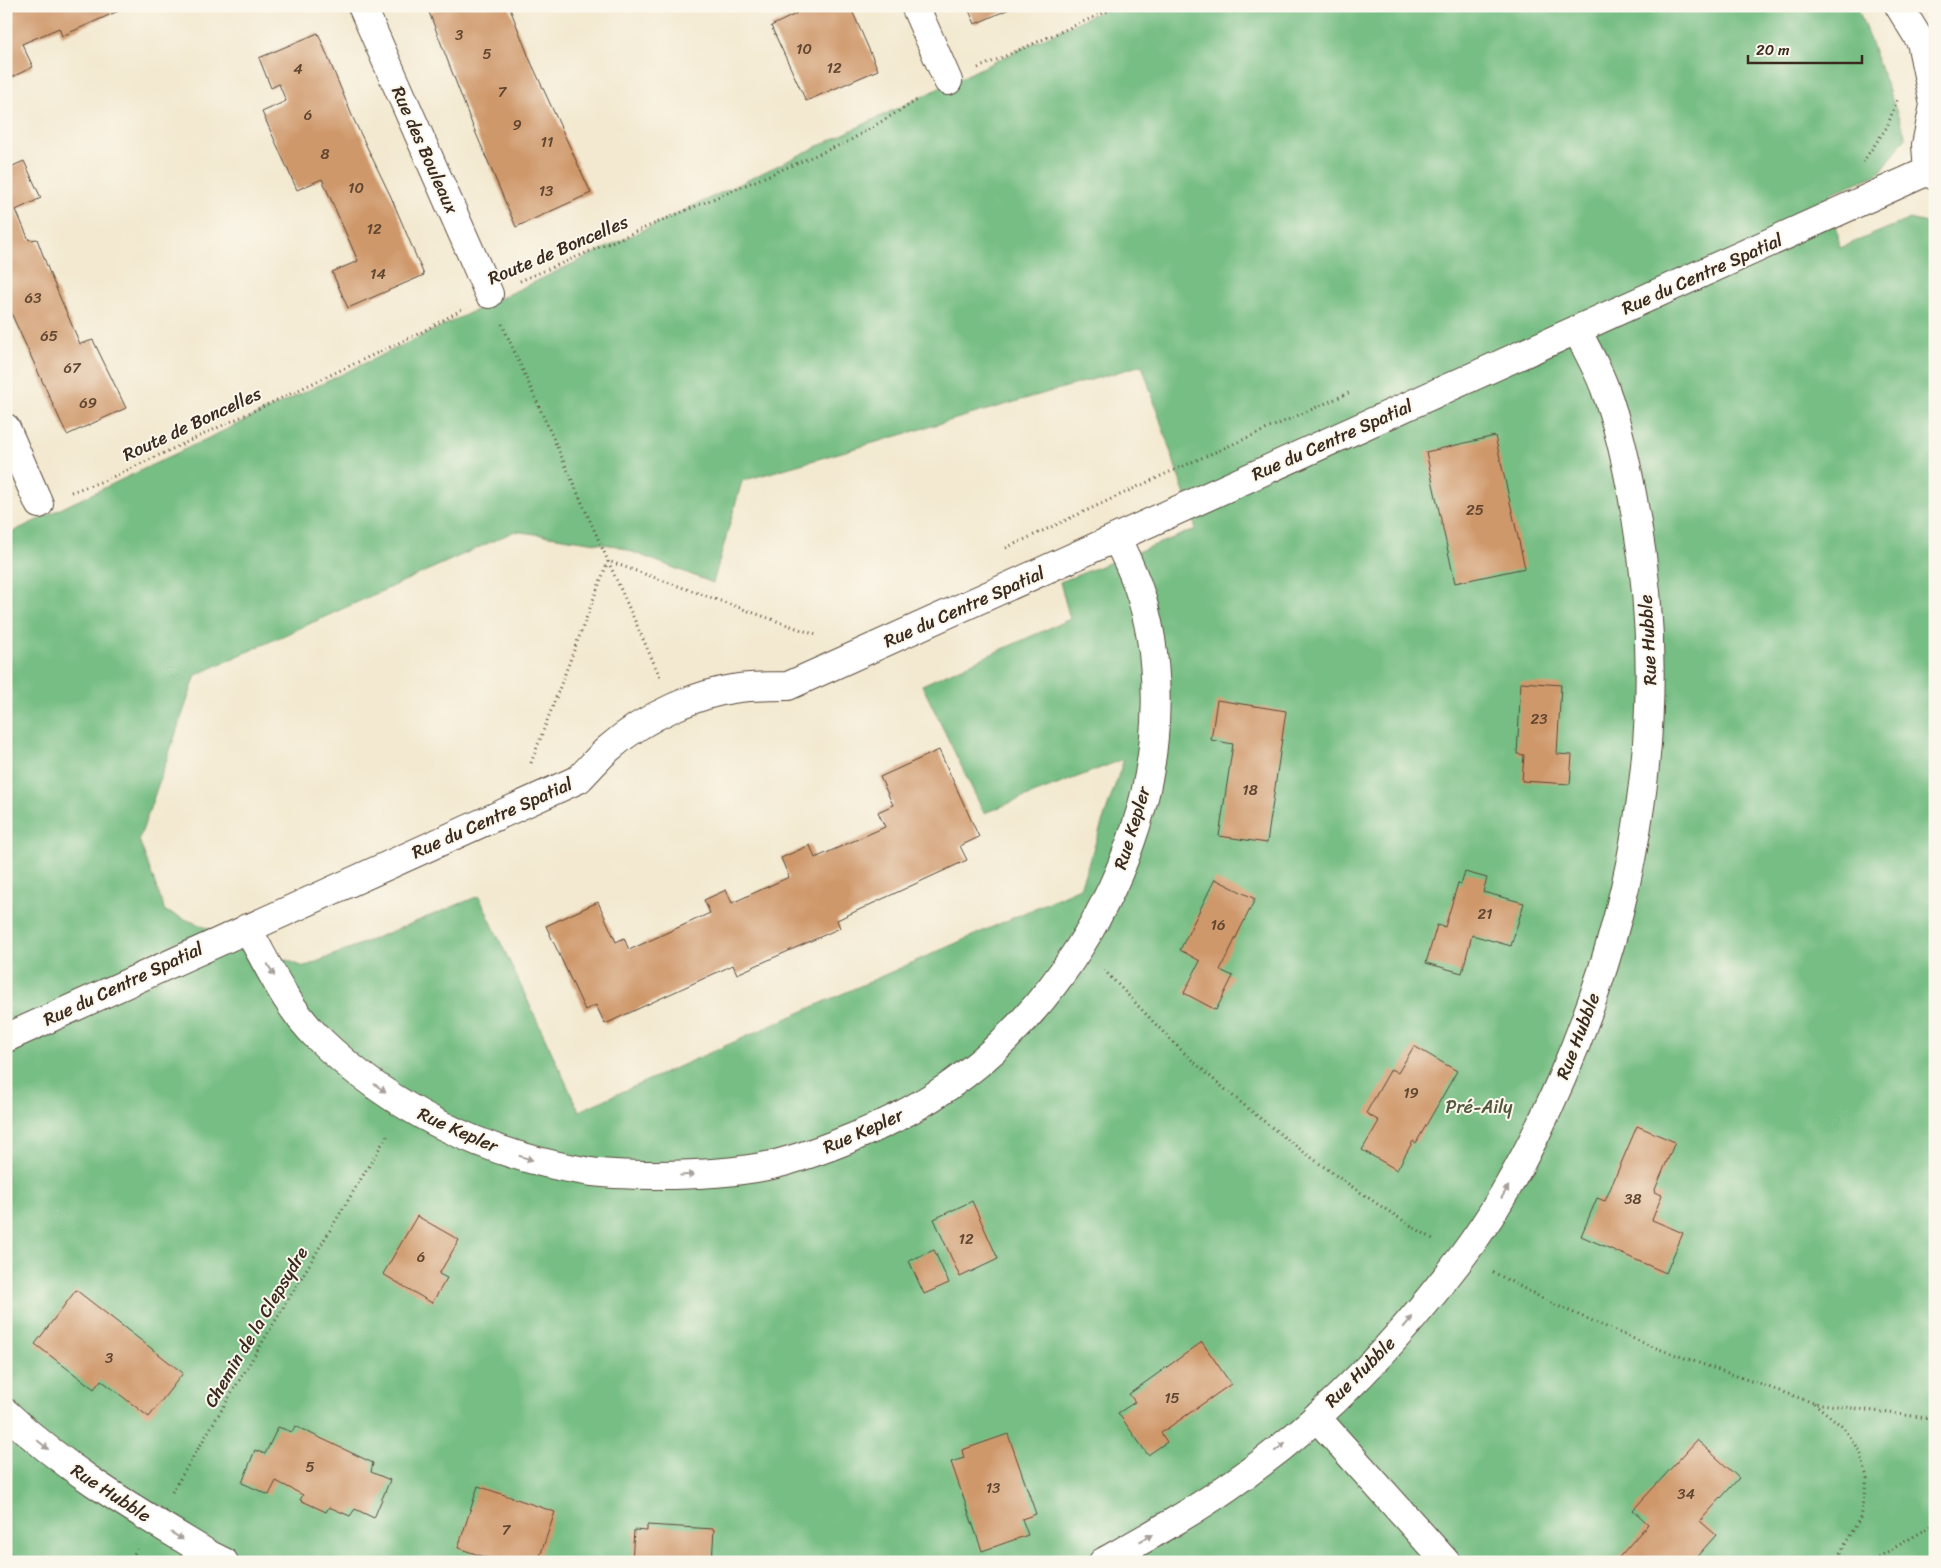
<svg xmlns="http://www.w3.org/2000/svg" width="1941" height="1568" viewBox="0 0 1941 1568" font-family="Sriracha,sans-serif">
  <style>
    .forest { fill: #77be84; stroke: #597451; fill-rule: evenodd }
    .building { fill: #cf986b }
    .lines { fill: none; stroke-linecap: round; stroke-linejoin: round }
    .minor-casing { stroke: #574739; stroke-width: 30 }
    .path { stroke: #574739; stroke-width: 3; stroke-dasharray: 1 4; stroke-linecap: butt }
    .minor { stroke: #fff; stroke-width: 28 }
    .oneway { fill: #a79f9a }
    .labels { text-anchor: middle; dominant-baseline: central; stroke-width: 4; stroke-linejoin: round; paint-order: stroke }
    .number-label { font-size: 15px; fill: #604631 }
    .street-label { font-size: 18px; fill: #3b2a1e; stroke: #fbf7ec }
    .park-label { font-size: 18px; fill: #51583e; stroke: #fbf7ec }
  </style>
  <rect width="100%" height="100%" fill="#fbf7ec"/>
  <filter id="ink" filterUnits="userSpaceOnUse"><feTurbulence type="fractalNoise" baseFrequency=".02" numOctaves="2"/><feDisplacementMap in="SourceGraphic" scale="10" xChannelSelector="R" yChannelSelector="G"/><feConvolveMatrix kernelMatrix="1 2 1 2 8 2 1 2 1" color-interpolation-filters="sRGB"/></filter>
  <filter id="wash" filterUnits="userSpaceOnUse"><feTurbulence type="fractalNoise" baseFrequency=".0096" numOctaves="4" result="noise"/><feDisplacementMap in="SourceGraphic" scale="20" xChannelSelector="R" yChannelSelector="G"/><feGaussianBlur stdDeviation="1.12" result="paint"/><feColorMatrix in="noise" values="0 0 0 0 0 0 0 0 0 0 0 0 0 0 0 0 0 1.4 0 .05"/><feComposite in="paint" operator="in"/></filter>
  <g filter="url(#wash)">
    <rect width="100%" height="100%" fill="#f3e9d0"/>
    <path class="forest" d="M1111,6h746l49,131 -27,37 -48,19 9,55 70,-29 25,6v1337h-1929v-1027zM1142,365l54,164 -136,53 10,37 -148,66 62,128 140,-54 -44,129 -501,223 -100,-215 -175,71 -139,-56 -26,-71 57,-165 319,-144 102,15 96,37 29,-102z"/>
    <g id="blocks">
      <path class="building" d="M6,6h118l1,2 -63,28 -3,-8 -37,16 11,23 -27,13z
        M444,6h65l21,54 61,133 -75,34 -44,-103 -43,-112z
        M793,6h57l28,64 -72,31 -35,-75 25,-12z
        M967,6h49l-41,18z
        M318,33l35,85 38,79 33,78 -76,33 -16,-36 26,-11 -36,-82 -25,11 -35,-78 24,-11 -7,-17 -8,4 -12,-30z
        M24,161l17,37 -25,12 13,30 8,-1 13,35 30,70 13,-4 33,68 -59,27 -61,-133v-133z
        M1495,436l30,132 -70,15 -29,-131z
        M1521,682l40,3 -4,69 15,1 -2,29 -48,-3 2,-26 -7,-1z
        M1217,700l69,11 -19,132 -48,-7 14,-92 -22,-4z
        M939,750l40,87 -19,9 7,14 -130,60 3,8 -103,46 -4,-9 -128,59 -9,-19 -11,5 -39,-84 52,-24 18,40 8,-4 5,12 81,-37 -6,-13 22,-10 6,13 57,-26 -8,-19 29,-13 5,13 70,-31 -7,-15 15,-7 -13,-28z
        M1465,872l22,6 -4,14 41,11 -13,43 -39,-11 -10,38 -36,-10 11,-38 8,2 13,-44 3,2z
        M1215,879l40,20 -35,71 13,6 -17,34 -32,-17 16,-32 -20,-11z
        M1414,1046l43,25 -41,72 -3,-2 -16,29 -35,-20 17,-29 -13,-8 25,-44 7,4z
        M1637,1126l38,16 -21,50 8,3 -10,25 31,13 -17,40 -85,-37 16,-38 8,3z
        M972,1201l26,58 -38,18 -26,-58z
        M417,1216l42,24 -20,34 8,4 -15,25 -49,-29z
        M934,1250l15,33 -25,11 -15,-33z
        M76,1290l107,83 -34,44 -48,-37 -7,9 -59,-45z
        M1202,1342l29,42 -70,49 6,9 -19,13 -30,-42 17,-11 -6,-8z
        M295,1426l78,37 -2,9 19,8 -16,38 -19,-9 -5,7 -21,-9 -3,5 -26,-12 3,-5 -27,-14 -7,14 -27,-12 13,-33 10,4 13,-27 14,5z
        M1008,1434l28,80 -14,5 6,16 -46,16 -31,-89 13,-4 -2,-8z
        M1697,1440l42,38 -39,43 16,14 -24,27h-77l33,-38 -15,-14z
        M478,1486l77,26 -17,50h-39l-41,-14z
        M647,1525l67,4 -2,33h-80l2,-32 13,1z"/>
    </g>
  </g>
  <g filter="url(#ink)">
    <use href="#blocks" fill-opacity="0" stroke="#574739" stroke-width="1"/>
    <g class="lines">
      <defs>
        <path id="minor" d="M362,6l127,288
          M915,6l33,75
          M1899,6l22,36 13,63 -8,40 2,26 7,5
          M6,428l33,76
          M247,928c21,37 39,78 70,109 73,71 167,118 268,134 23,4 48,4 72,4 38,0 77,-2 115,-10 28,-7 55,-17 82,-28 51,-21 100,-50 140,-87 66,-61 115,-139 142,-224 24,-74 28,-167 1,-242 -6,-16 -13,-31 -21,-46
          M6,1038l573,-259c10,-10 19,-21 29,-30 36,-32 93,-59 142,-62 13,-1 26,-1 38,-1l1140,-515
          M6,1413c61,58 133,99 204,142l14,7
          M1316,1417l130,145
          M1103,1562c43,-24 85,-47 125,-75 90,-61 168,-143 233,-229 42,-55 73,-116 100,-178 78,-179 109,-371 75,-563 -7,-43 -16,-87 -31,-128 -7,-20 -19,-40 -28,-59"/>
      </defs>
      <use href="#minor" class="minor-casing"/>
      <path class="path" d="M978,68l141,-62
        M1863,162l24,-35 10,-27
        M520,281l329,-140 70,-42
        M502,324l158,353
        M71,492l35,-12 314,-147 41,-23
        M1006,548l157,-73 188,-83
        M531,763l77,-202 208,74
        M1104,970c35,36 69,75 108,108 68,59 143,114 221,161
        M1493,1272l60,32 100,43 161,56 121,16
        M1814,1403l30,25 16,23 7,27 -7,40 -25,44
        M172,1492l216,-358
        M129,1562l8,-13
        M1870,1562l65,-38"/>
      <use href="#minor" class="minor"/>
    </g>
    <defs><path id="oneway-solid" d="M-6-.8H1V-3.2L6.5 0L1 3.2V.8H-6Z" transform="scale(1.25)"/></defs>
    <g class="oneway">
      <use href="#oneway-solid" transform="translate(271 970) rotate(61)"/>
      <use href="#oneway-solid" transform="translate(380 1088) rotate(35)"/>
      <use href="#oneway-solid" transform="translate(526 1158) rotate(17)"/>
      <use href="#oneway-solid" transform="translate(687 1175) rotate(-3)"/>
      <use href="#oneway-solid" transform="translate(1505 1192) rotate(-59)"/>
      <use href="#oneway-solid" transform="translate(1408 1322) rotate(-50)"/>
      <use href="#oneway-solid" transform="translate(43 1445) rotate(40)"/>
      <use href="#oneway-solid" transform="translate(1280 1447) rotate(-40)"/>
      <use href="#oneway-solid" transform="translate(177 1536) rotate(31)"/>
      <use href="#oneway-solid" transform="translate(1146 1538) rotate(-29)"/>
    </g>
  </g>
  <g class="labels">
    <g class="number-label">
      <text x="459" y="35">3</text>
      <text x="804" y="49">10</text>
      <text x="487" y="54">5</text>
      <text x="834" y="68">12</text>
      <text x="298" y="69">4</text>
      <text x="502" y="92">7</text>
      <text x="308" y="115">6</text>
      <text x="517" y="125">9</text>
      <text x="547" y="142">11</text>
      <text x="325" y="154">8</text>
      <text x="356" y="188">10</text>
      <text x="546" y="191">13</text>
      <text x="374" y="229">12</text>
      <text x="378" y="274">14</text>
      <text x="33" y="298">63</text>
      <text x="49" y="336">65</text>
      <text x="72" y="368">67</text>
      <text x="88" y="403">69</text>
      <text x="1475" y="510">25</text>
      <text x="1539" y="719">23</text>
      <text x="1250" y="790">18</text>
      <text x="1485" y="914">21</text>
      <text x="1218" y="925">16</text>
      <text x="1411" y="1093">19</text>
      <text x="1633" y="1199">38</text>
      <text x="966" y="1239">12</text>
      <text x="421" y="1257">6</text>
      <text x="109" y="1358">3</text>
      <text x="1172" y="1398">15</text>
      <text x="310" y="1467">5</text>
      <text x="993" y="1488">13</text>
      <text x="1686" y="1494">34</text>
      <text x="506" y="1530">7</text>
    </g>
    <g class="street-label">
      <text transform="translate(425 150) rotate(66)">Rue des Bouleaux</text>
      <text transform="translate(558 250) rotate(-23)">Route de Boncelles</text>
      <text transform="translate(1702 274) rotate(-24)">Rue du Centre Spatial</text>
      <text transform="translate(192 424) rotate(-25)">Route de Boncelles</text>
      <text transform="translate(1332 440) rotate(-24)">Rue du Centre Spatial</text>
      <text transform="translate(964 607) rotate(-24)">Rue du Centre Spatial</text>
      <text transform="translate(1648 640) rotate(-93)">Rue Hubble</text>
      <text transform="translate(492 818) rotate(-24)">Rue du Centre Spatial</text>
      <text transform="translate(1132 828) rotate(-73)">Rue Kepler</text>
      <text transform="translate(123 984) rotate(-25)">Rue du Centre Spatial</text>
      <text transform="translate(1578 1036) rotate(-69)">Rue Hubble</text>
      <text transform="translate(458 1130) rotate(24)">Rue Kepler</text>
      <text transform="translate(863 1131) rotate(-24)">Rue Kepler</text>
      <text transform="translate(256 1327) rotate(-59)">Chemin de la Clepsydre</text>
      <text transform="translate(1360 1372) rotate(-45)">Rue Hubble</text>
      <text transform="translate(111 1493) rotate(33)">Rue Hubble</text>
    </g>
    <g class="park-label">
      <text x="1479" y="1107">Pré-Aily</text>
    </g>
  </g>
  <rect width="1941" height="1568" fill="none" stroke="#fbf7ec" stroke-width="25"/>
  <path d="M1748 55v8h114v-8" fill="none" stroke="#3b2a1e" stroke-width="2.5"/>
  <text x="1756" y="55" font-size="15" fill="#3b2a1e" stroke="#fbf7ec" stroke-width="4" paint-order="stroke">20 m</text>
</svg>
